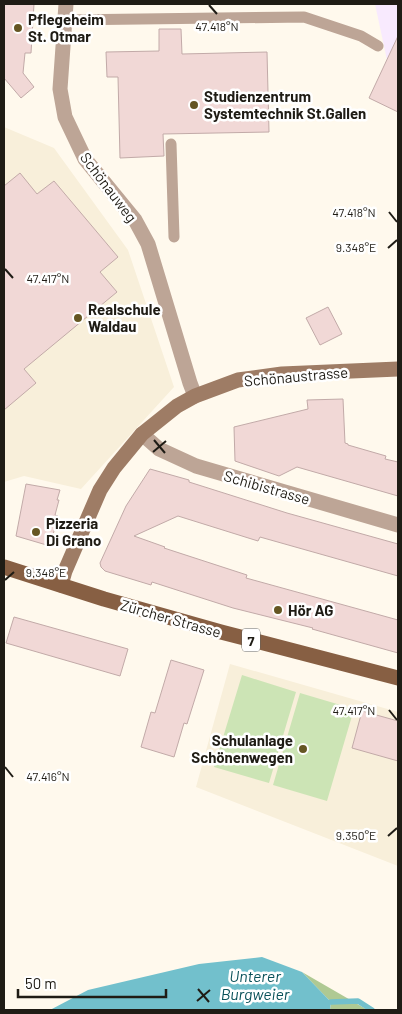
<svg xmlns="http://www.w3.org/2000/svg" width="402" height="1014" viewBox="0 0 402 1014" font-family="Barlow,sans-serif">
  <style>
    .commercial { fill: #f8eafe }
    .education { fill: #f8efda }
    .green { fill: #cce4b5 }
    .forest { fill: #afc993 }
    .water { fill: #72c0cc }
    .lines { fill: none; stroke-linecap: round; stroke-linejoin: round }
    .stream { stroke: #72c0cc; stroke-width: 5.5 }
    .building { fill: #f1d8d6; stroke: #c2aaa8 }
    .lane { stroke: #bda596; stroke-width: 11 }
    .street { stroke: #bda596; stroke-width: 15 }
    .secondary { stroke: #9e7c65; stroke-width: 15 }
    .primary { stroke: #875f43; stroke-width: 15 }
    .ticks { fill: none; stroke: #1f1c15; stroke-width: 2 }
    .poi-dot { fill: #655623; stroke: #fff; stroke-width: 2 }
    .labels { text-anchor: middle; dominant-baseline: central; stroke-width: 5; stroke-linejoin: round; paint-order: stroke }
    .shield { fill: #fff; stroke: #62605b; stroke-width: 1 }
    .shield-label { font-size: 14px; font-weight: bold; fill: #1f1c15 }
    .poi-label { font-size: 15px; font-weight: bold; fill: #1f1c15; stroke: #fff; text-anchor: start }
    .street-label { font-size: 15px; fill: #1f1c15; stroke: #fff }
    .water-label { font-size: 16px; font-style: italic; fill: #095159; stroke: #fff }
    .ticks-label { font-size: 12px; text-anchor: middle; fill: #1f1c15; stroke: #fff; stroke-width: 5; stroke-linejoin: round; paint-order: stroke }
  </style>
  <rect width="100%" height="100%" fill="#fff9ed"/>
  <path class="commercial" d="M375,4h23v32l-11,24z"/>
  <path class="education" d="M4,127l50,21 74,102 46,137 -93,102 -57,-13 -20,6z
    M230,664l168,48v154l-202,-79z"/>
  <path class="green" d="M242,675l54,17 -27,91 -55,-16z
    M300,693l54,16 -27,92 -54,-16z"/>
  <path class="forest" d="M302,972l64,37v1h-36l1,-8z"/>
  <path class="water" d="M262,957l40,15 29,30 -1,8h-280l38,-20 111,-26z"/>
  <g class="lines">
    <path class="stream" d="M331,1002l27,-1 14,9"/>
  </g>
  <path class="building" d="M4,4h30l-3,49h-6l-2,20 11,14 -13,11 -17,-20z
    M159,29h22l1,25 85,-2 2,80 -106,2 1,22 -44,2 -2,-81h-11l-1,-25 53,-1z
    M398,36v76l-29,-14z
    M20,173l17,21 17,-13 64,76 -18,15 17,20 -93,77 12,14 -32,27v-224z
    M328,307l14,27 -22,11 -14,-27z
    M343,399l2,44 3,1v1l38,11 -1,3 13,3v34l-101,-29 -18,9 -44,-15 -1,-34 74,-18 -1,-9z
    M150,469l39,11v2l98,31 111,31v32l-138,-39 -2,4 -80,-25 -44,20 31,11 -1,1 83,27 -1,3 152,42v33l-86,-24 1,-1 -80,-20 -81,-26 -1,3 -46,-14 -4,-4 -1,-4 26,-57z
    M26,484l34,6 -3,10h2l-4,15 3,1 -8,30 -34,-10z
    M14,617l114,32 -8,27 -114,-33z
    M171,660l33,10 -17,54 -3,-1 -10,34 -33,-10 10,-35 4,1z
    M362,711l36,10v40l-46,-13z"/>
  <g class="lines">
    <path class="lane" d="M64,20l240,-3 57,19 17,10
      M171,144l3,93"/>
    <path class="street" d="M66,4l-6,85 5,28 20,42 50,61 13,24 42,139 5,13
      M142,434l17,15 37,17 202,59"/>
    <path class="secondary" d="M61,585l4,-14 35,-81 14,-22 28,-34 35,-28 18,-10 43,-16 44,-6 116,-5"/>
    <path class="primary" d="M4,567l100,32 117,33 177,46"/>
  </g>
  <path class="ticks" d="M209,5l8,9M389,212l8,10M388,248l9,-8M5,269l8,9M154,440l11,13M153,452l13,-11M5,580l9,-8M389,710l8,10M5,767l8,10M388,836l9,-8M198,989l11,13M197,1001l13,-11"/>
  <g class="poi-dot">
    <circle cx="18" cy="28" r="5"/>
    <circle cx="194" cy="105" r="5"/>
    <circle cx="78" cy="318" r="5"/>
    <circle cx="36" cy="532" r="5"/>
    <circle cx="278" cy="610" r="5"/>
    <circle cx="303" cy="749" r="5"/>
  </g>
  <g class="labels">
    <rect class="shield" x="242" y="628.5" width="18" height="23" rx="4"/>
    <g class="shield-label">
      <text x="251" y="640">7</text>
    </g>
    <g class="poi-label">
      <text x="28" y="19">Pflegeheim<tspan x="28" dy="17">St. Otmar</tspan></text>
      <text x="204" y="96">Studienzentrum<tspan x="204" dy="17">Systemtechnik St.Gallen</tspan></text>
      <text x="88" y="309">Realschule<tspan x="88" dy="17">Waldau</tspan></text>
      <text x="46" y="523">Pizzeria<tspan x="46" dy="17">Di Grano</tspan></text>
      <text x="288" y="610">Hör AG</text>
      <text x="293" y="740" text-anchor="end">Schulanlage<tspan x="293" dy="17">Schönenwegen</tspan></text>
    </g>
    <g class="street-label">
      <text transform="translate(109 187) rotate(53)">Schönauweg</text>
      <text transform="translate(296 376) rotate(-5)">Schönaustrasse</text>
      <text transform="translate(267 487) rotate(16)">Schibistrasse</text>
      <text transform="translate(171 618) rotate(16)">Zürcher Strasse</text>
    </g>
    <g class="water-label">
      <text x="255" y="975">Unterer<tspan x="255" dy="18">Burgweier</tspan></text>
    </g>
  </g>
  <g class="ticks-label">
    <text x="217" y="31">47.418°N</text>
    <text x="354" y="217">47.418°N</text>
    <text x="356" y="252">9.348°E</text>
    <text x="48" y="283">47.417°N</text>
    <text x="46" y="577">9.348°E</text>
    <text x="354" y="715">47.417°N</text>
    <text x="48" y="781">47.416°N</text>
    <text x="356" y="840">9.350°E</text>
  </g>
  <rect width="402" height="1014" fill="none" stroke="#1f1c15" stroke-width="10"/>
  <path d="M18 989v8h148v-8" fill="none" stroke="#1f1c15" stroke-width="2.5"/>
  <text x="25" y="989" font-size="15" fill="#1f1c15" stroke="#ffffff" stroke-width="4" paint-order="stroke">50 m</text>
</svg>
